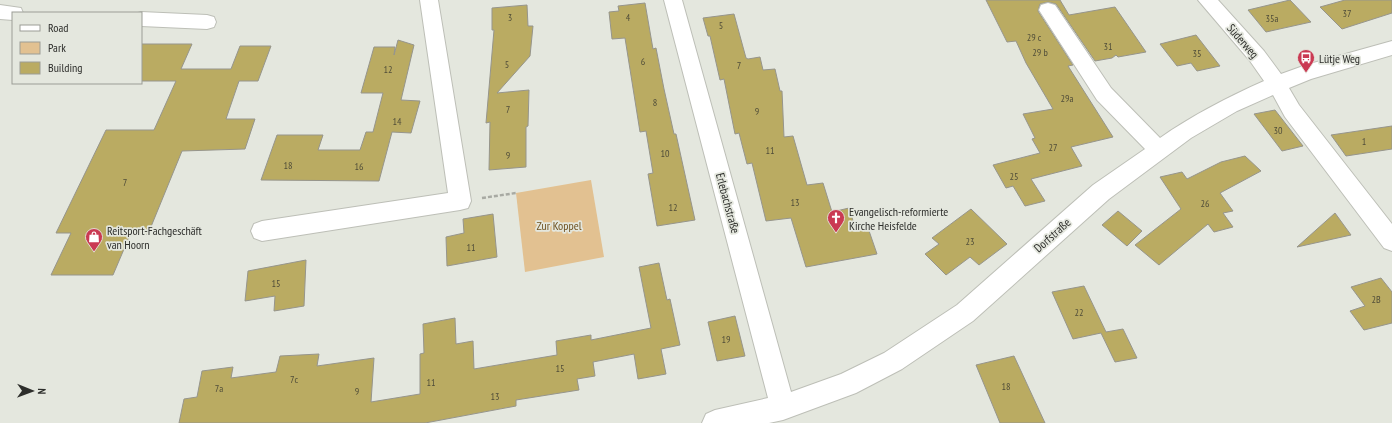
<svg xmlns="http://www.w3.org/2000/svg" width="1392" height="423" viewBox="0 0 1392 423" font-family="'PT Sans Narrow',sans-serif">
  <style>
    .green { fill: #e2c191 }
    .building { fill: #baab62; stroke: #96958c }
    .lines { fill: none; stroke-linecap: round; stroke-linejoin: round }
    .minor-casing { stroke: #bdbfb7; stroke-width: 2 }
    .path { stroke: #a8aaa3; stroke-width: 2.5; stroke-dasharray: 4 2; stroke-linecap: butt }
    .minor { fill: #fff; fill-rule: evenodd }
    .labels { text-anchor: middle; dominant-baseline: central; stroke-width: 3.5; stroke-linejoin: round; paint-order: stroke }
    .number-label { font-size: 10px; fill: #504d39 }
    .street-label { font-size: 12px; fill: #2d2e2b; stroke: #e4e7de }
    .poi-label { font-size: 12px; fill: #2d2e2b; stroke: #e4e7de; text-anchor: start }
    .park-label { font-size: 12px; fill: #6f5222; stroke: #e4e7de }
  </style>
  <rect width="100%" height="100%" fill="#e4e7de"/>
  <path class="green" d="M591,180l13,77 -79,15 -9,-79z"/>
  <path class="building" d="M986,0h74l9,15 46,-8 31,45 -28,5 -2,-2 -4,3 -17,3 -39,-57 -8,-2 -8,2 -2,7 35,54 -5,1 45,71 -42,10 11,19 -51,13 14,22 -20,5 -12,-20 -7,2 -13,-23 47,-12 -8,-14 3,-1 -12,-24 30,-5 -27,-46 -10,-22 -9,1z
    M1290,0l21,22 -45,10 -18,-22z
    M1345,0h47v13l-50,16 -22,-22z
    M645,3l8,46 3,-1 8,41 10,45h2l19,86 -38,6 -9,-52 5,-1 -7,-42 -6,1 -15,-94 -13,1 -3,-27 10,-1 -1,-5z
    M527,5l1,21h5l-3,30 -33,37 32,-3 -1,36 -2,1v40l-37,3 1,-48 -4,1 8,-93h-2v-22z
    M734,14l12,44 2,1 12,-2 3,13 12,-1 5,22h2l2,46 9,-1 14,49 16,-2 9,29 17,-4 6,19 12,-2 10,29 -71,13 -15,-49 -25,3 -14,-58 -5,1 -8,-31 -4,1 -11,-55 -4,1 -10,-44h-2l-5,-18z
    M1196,35l24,31 -23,5 -6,-8 -14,3 -17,-22z
    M398,40l16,5 -13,55 19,1 -9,32 -19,-1 -13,49 -118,-1 16,-45h46l-5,15h42l6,-18h7l10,-39h-22l13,-46h21l-1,8z
    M141,44h51l-11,25h50l9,-23h31l-13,35h-19l-13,38h29l-10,30 -63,2 -34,83 -18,1 -17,40h-62l20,-42h-15l50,-103h48l22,-49h-35z
    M1275,110l28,36 -21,5 -28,-37z
    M1392,126v23l-46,7 -15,-21z
    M1245,156l16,15 -41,22 13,18 -10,2 10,14 -19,5 -6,-8 -49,41 -24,-20 46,-36 -21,-32 22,-5 5,7 34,-17z
    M971,209l36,35 -28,21 -9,-8 -24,18 -21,-21 14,-10 -7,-6z
    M1118,211l24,20 -15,15 -25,-21z
    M1335,213l16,22 -54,12z
    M493,214l4,43 -50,9 -1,-29 18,-4 -1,-14z
    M306,260l-2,46 -30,5 1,-15 -30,5 3,-30z
    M659,263l8,37 3,-1 10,46 -19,4 5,25 -28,5 -4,-25 -41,8 2,14 -18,3 2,11 -63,10v6l-91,17h-246l5,-24 13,-2 5,-26 31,-4 -2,11 45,-6 4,-16 39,-2 -2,12 57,-8 -3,44 49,-8v-40l4,-1 -1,-29 32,-6 1,26 17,-3 1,28 83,-14 -1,-14 35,-6v5l60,-12 -12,-61z
    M1381,278l11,14v31l-28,7 -14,-19 15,-5 -14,-19z
    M1084,286l22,46 17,-3 14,29 -22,4 -14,-29 -28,6 -21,-47z
    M735,316l10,40 -28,5 -9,-39z
    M1014,356l31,67h-45l-24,-58z"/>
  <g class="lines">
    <defs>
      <path id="minor" d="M420,0h18l33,201 -3,7 -8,2 -198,31 -8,-3 -3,-7 3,-7 8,-3 186,-28z
        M664,0h18l109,392 50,-18 43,-21 73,-48 136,-120 52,-36 -48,-49 -58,-90 2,-5 7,-2 7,2 56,83 49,50c33,-23 68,-41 104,-57l-14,-20 -52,-61h20l46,51 17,23 25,-9 86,-24v14l-81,24 -22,9 10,17 93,119v27l-8,-3 -99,-131 -12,-22 -36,16 -46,27 -82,61 -136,122 -71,48 -46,24 -73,27 -14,3h-67l4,-9 9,-4 53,-12z
        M0,5l21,3 2,5h-10v7l-13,-1z
        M141,12l66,3 7,2 2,5 -2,5 -7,2 -66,-3v-13h-3z"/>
    </defs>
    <use href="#minor" class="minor-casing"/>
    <path class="path" d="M482,198l34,-5"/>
    <use href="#minor" class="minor"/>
  </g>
  <defs>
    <symbol id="bus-pin" viewBox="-11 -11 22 30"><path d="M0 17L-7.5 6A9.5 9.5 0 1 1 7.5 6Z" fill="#ca3a53" stroke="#e4e7de"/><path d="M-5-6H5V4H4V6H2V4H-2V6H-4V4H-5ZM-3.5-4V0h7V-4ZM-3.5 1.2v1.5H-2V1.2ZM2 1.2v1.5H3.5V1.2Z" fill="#fff"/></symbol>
    <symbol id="church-pin" viewBox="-11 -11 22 30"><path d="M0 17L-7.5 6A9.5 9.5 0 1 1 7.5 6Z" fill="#ca3a53" stroke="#e4e7de"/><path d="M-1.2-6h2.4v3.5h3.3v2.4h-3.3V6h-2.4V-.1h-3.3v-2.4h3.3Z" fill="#fff"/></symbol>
    <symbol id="shop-pin" viewBox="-11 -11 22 30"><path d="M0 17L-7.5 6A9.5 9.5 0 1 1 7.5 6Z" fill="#ca3a53" stroke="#e4e7de"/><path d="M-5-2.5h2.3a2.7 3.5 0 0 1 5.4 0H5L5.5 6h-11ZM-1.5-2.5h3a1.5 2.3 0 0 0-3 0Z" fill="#fff"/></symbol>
  </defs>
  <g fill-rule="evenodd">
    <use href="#bus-pin" x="1296" y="48" width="20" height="27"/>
    <use href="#church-pin" x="826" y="208" width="20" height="27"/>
    <use href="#shop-pin" x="84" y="227" width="20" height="27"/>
  </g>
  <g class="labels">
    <g class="number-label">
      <text x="1347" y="13">37</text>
      <text x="510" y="17">3</text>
      <text x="628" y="17">4</text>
      <text x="1272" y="18">35a</text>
      <text x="721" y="25">5</text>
      <text x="1034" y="37">29 c</text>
      <text x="1108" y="46">31</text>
      <text x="1040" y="52">29 b</text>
      <text x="1197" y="53">35</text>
      <text x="643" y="61">6</text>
      <text x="507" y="64">5</text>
      <text x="739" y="65">7</text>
      <text x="388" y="69">12</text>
      <text x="1067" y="98">29a</text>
      <text x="655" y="102">8</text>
      <text x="508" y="109">7</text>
      <text x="757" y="111">9</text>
      <text x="397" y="121">14</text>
      <text x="1278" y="130">30</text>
      <text x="1364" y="141">1</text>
      <text x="1053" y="147">27</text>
      <text x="770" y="150">11</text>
      <text x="665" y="153">10</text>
      <text x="508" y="155">9</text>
      <text x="288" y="165">18</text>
      <text x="359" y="166">16</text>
      <text x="1014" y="176">25</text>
      <text x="125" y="182">7</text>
      <text x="795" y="202">13</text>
      <text x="1205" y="203">26</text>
      <text x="673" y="207">12</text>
      <text x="970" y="241">23</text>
      <text x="471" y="247">11</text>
      <text x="276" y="283">15</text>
      <text x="1376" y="299">2B</text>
      <text x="1079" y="312">22</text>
      <text x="726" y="339">19</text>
      <text x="560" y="368">15</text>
      <text x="294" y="379">7c</text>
      <text x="431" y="382">11</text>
      <text x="1006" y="386">18</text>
      <text x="219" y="388">7a</text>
      <text x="357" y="391">9</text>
      <text x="495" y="396">13</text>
    </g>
    <g class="street-label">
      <text transform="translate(1243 41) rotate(49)">Süderweg</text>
      <text transform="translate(728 203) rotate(75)">Erlebachstraße</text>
      <text transform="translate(1052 235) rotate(-42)">Dorfstraße</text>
    </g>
    <g class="poi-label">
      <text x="1319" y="58">Lütje Weg</text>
      <text x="849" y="211">Evangelisch-reformierte<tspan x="849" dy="14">Kirche Heisfelde</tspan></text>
      <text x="107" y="230">Reitsport-Fachgeschäft<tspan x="107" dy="14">van Hoorn</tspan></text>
    </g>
    <g class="park-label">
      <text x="559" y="225">Zur Koppel</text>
    </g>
  </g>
  <rect x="12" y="12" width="130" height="72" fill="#e4e7de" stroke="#9b9d96"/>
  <rect x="20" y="25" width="20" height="6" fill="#ffffff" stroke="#9b9d96"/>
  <text x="48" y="32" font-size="12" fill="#2d2e2b">Road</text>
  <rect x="20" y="42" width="20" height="12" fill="#e2c191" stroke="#9b9d96"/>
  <text x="48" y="52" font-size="12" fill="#2d2e2b">Park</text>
  <rect x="20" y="62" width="20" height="12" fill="#baab62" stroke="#9b9d96"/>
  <text x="48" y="72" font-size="12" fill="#2d2e2b">Building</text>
  <g transform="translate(32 391) rotate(91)" stroke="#e4e7de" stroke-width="3" paint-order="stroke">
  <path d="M0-3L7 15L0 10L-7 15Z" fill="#2d2e2b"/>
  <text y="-6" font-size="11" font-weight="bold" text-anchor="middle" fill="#2d2e2b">N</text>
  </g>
</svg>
